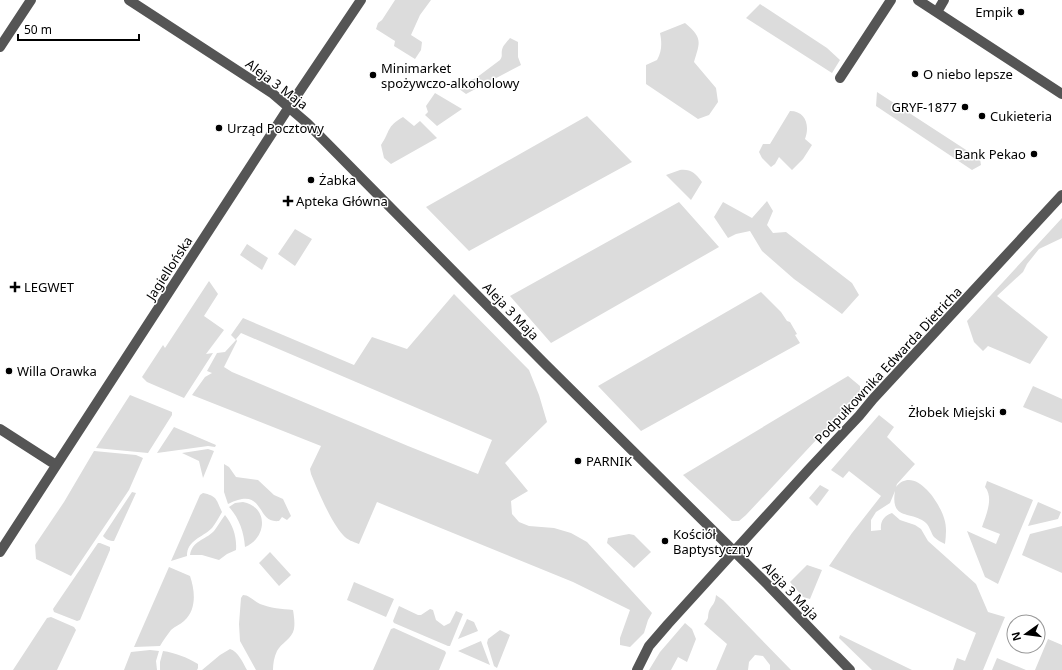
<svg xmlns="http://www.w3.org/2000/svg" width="1062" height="670" viewBox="0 0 1062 670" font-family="'Noto Sans',sans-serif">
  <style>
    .green { fill: #dcdcdc; fill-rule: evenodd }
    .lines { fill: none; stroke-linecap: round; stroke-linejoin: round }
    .minor { stroke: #555; stroke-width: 10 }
    .poi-dot { fill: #000; stroke: #fff; stroke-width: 1.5 }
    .labels { text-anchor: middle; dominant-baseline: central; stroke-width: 3; stroke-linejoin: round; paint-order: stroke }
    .poi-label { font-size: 13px; fill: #000; stroke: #fff; text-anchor: start }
    .street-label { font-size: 13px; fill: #000; stroke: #fff }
  </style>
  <rect width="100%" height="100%" fill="#fff"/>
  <path class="green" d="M395,0h36l-11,15 -9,20 11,7 -1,8 -6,9 -21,-13 1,-5 -19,-12 2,-6 4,-3z
    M760,4l67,44 13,12 -8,13 -86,-55z
    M685,23c18,15 15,19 9,39l22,26 2,14 -9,13 -11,4 -52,-35v-19l11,-5c5,-9 5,-17 3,-27z
    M510,38l8,4v15l3,8 -55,29 -11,-8 21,-8 24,-18c3,-4 1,-6 2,-10 1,-5 5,-8 8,-12z
    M877,92l103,67 1,6 -9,5 -96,-64z
    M435,93l27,16 -25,17 -12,-11 3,-3 -2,-6z
    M790,111c16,0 20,15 15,28l7,6 -9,14 -11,11 -13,-13 -4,7 -4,3 -9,-9 -3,-6 4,-8h7z
    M587,116l45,46 -163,89 -43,-44z
    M403,117l11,9 6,-5 17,17 -46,26 -7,-6 -3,-13c10,-15 5,-18 22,-28z
    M680,170c11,-1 15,3 22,12l-11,18 -25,-25z
    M767,201l6,10 -6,14 6,8 13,-1 66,51 7,12 -17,19 -48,-35 -32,-28 -12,-20 -14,3 -8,4 -14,-21 9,-15 29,16z
    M679,202l40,45 -168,96 -41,-47z
    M1062,218v20l-23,11 -12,15 -4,8 -26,24 51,41 -18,27 -42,-18 -5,5 -9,-9 -7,-21z
    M295,229l17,10 -17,27 -17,-12z
    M247,244l21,14 -6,12 -22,-15z
    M209,281l9,13 -14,22 20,14 -18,24 7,-1 -29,45 -37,-16 -5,-5 21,-32 2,3z
    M761,292l20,20 6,9 3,1 7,12 -2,1 5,8 -159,88 -43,-45z
    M454,294l75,76 10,25 8,27 -42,41 23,28 -17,10 1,13 7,8 10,4 25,2 17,5 16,9 65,71 -4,7 -4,13 -14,14 -10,-2v-7l10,-28 -57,-28 -196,-80 -18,42c-5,-2 -12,-4 -16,-9 -12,-13 -25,-44 -32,-61l-1,-5 11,-23 -129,-51 13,-18 7,-4 -5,-2 10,-18 8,-1 11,-12 -5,-5 12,-17 111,47 18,-28 35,12zM241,333l251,107 -14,34 -70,-28 -176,-74 -8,-5 13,-26 -1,-2z
    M848,376l12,10v7l-114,122 -7,6h-7l-49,-46z
    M1033,386l29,13v24l-39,-16z
    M130,395l42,17v3l-24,38 -52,-5z
    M879,415l15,12 -7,10 28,27 -18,20 -1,3c18,-22 43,14 48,31 3,9 2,17 1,26 -4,-2 -8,-4 -11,-7 -3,-4 -4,-10 -8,-14 -14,-13 -36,-1 -31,-32l-5,12 -14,9 -5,8v11l10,-1c-1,-9 3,-14 11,-17l8,7 15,5 6,4 7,12 48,43 12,28 17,5 -22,53h-30l4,-12 8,3 11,-28 -147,-67 23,-33 29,-37 -32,-25 -6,7 -12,-8z
    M174,427l42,18 -1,2 -7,-1 -51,7z
    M208,449l6,2 -11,27 -4,-17 -17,-8z
    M94,451l42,4 7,3 -14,32 -58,86 -35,-17 -1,-14 29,-43z
    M224,464l5,3 7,10 22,3 16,15 9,4 8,17 -4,4 -5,-3 -3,4c-24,3 -13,-36 -51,-17l-4,-12z
    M987,481l46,19 -35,84 -13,-7 -18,-46 29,13 4,-10 -18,-7c4,-12 12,-29 3,-40z
    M820,485l9,5 -12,16 -8,-8z
    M132,492l4,1 -22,48c-4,0 -9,-2 -11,-5z
    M203,493c14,3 13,6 19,19 -3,5 -6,11 -10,16 -10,10 -25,12 -25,28l-16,5 29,-66z
    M243,502c26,5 24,36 2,45 -1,-15 -6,-29 -16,-40l6,-4z
    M1038,502l23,10 -3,7 -30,7z
    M225,515c8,10 12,22 11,35l-9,4 -8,6 -17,-5h-12c3,-15 14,-14 24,-24 4,-5 7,-11 11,-16z
    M1062,526v47l-40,-18 8,-21z
    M629,534l5,1 17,17 -17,16 -27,-25 1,-5z
    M98,543h2l10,4v3l-30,70 -3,1 -23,-9 -1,-3z
    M270,552l21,23 -12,11 -20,-23z
    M807,565l15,5 -12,29 -7,-2 -13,-15z
    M169,567l21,9c5,15 7,33 -6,45 -4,4 -9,5 -13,9 -4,5 -8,11 -11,16l-26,1z
    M354,582l40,17 -8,18 -39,-17z
    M243,595c6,0 11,6 17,9 10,4 22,5 33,6 1,6 2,13 1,19 -2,10 -13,14 -17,22 -3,6 -4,13 -4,19h-17l-16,-29 -1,-17 2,-26z
    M716,595l7,5 68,70h-21v-5l-7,-9 -8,-1 -6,7 -1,8h-32l11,-26 -23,-20c6,-7 3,-6 5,-13 3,-7 6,-6 7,-16z
    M399,606l19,9h3l9,-6 3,1 3,10 8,6 6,-3 6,-12 7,3 -13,32h-2l-54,-23 -1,-2z
    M51,617l23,10 2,3 -19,40h-44l34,-52z
    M467,619l7,3 4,9 -20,8z
    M685,623l7,6 4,10 -9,23 -9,-5 -7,13h-22l11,-18z
    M394,628l51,23 1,2 -7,17h-66l18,-41z
    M500,630l10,5 -13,33 -3,-2 -7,-23 1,-4z
    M840,635l72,35h-40l-33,-32z
    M1048,639l14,6v25h-27z
    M481,641l9,24 -32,-14z
    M230,649c8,2 13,14 17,21h-45l18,-15z
    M150,650l9,1 -3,10 1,9h-33l7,-18z
    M163,651c13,2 23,6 35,13v4l-1,2h-37v-8z
    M997,658l29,12h-34z"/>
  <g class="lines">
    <path class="minor" d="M129,0l143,93 35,30 238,241 222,220 83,86
      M918,0l144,94
      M937,12l7,-12
      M0,47l31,-47
      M840,78l51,-78
      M0,429l56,36
      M0,552l289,-445 72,-107
      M637,670l12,-24 19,-22 142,-156 49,-52 14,-17 189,-204"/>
  </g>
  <g class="poi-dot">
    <circle cx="1021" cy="12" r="4"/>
    <circle cx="915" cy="74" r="4"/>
    <circle cx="373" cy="75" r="4"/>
    <circle cx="965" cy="107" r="4"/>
    <circle cx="982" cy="116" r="4"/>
    <circle cx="219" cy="128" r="4"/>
    <circle cx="1034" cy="154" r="4"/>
    <circle cx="311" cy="180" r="4"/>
    <path d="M286 195h4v4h4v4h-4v4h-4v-4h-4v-4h4z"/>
    <path d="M13 281h4v4h4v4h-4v4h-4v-4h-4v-4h4z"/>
    <circle cx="9" cy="371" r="4"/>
    <circle cx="1003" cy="412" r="4"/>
    <circle cx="578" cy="461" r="4"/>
    <circle cx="665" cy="541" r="4"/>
  </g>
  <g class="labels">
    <g class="poi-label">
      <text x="1013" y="12" text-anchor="end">Empik</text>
      <text x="381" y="68">Minimarket<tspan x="381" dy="15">spożywczo-alkoholowy</tspan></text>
      <text x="923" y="74">O niebo lepsze</text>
      <text x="957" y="107" text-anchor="end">GRYF-1877</text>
      <text x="990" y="116">Cukieteria</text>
      <text x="227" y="128">Urząd Pocztowy</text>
      <text x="1026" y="154" text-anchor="end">Bank Pekao</text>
      <text x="319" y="180">Żabka</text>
      <text x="296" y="201">Apteka Główna</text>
      <text x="24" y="287">LEGWET</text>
      <text x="17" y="371">Willa Orawka</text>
      <text x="995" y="412" text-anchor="end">Żłobek Miejski</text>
      <text x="586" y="461">PARNIK</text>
      <text x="673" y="534">Kościół<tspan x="673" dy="15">Baptystyczny</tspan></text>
    </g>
    <g class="street-label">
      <text transform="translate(277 84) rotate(37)">Aleja 3 Maja</text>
      <text transform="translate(169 268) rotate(-57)">Jagiellońska</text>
      <text transform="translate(511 311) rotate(46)">Aleja 3 Maja</text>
      <text transform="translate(888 365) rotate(-47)">Podpułkownika Edwarda Dietricha</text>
      <text transform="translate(791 591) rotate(46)">Aleja 3 Maja</text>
    </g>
  </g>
  <g transform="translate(1026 634) rotate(256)"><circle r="19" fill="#ffffff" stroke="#999999"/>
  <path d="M0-3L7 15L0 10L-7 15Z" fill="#000000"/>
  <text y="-6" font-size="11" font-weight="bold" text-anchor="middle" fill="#000000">N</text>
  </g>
  <path d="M18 34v6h121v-6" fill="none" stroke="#000000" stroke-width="2"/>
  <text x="24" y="34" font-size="12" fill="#000000" stroke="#ffffff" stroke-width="3" paint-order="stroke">50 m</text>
</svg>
